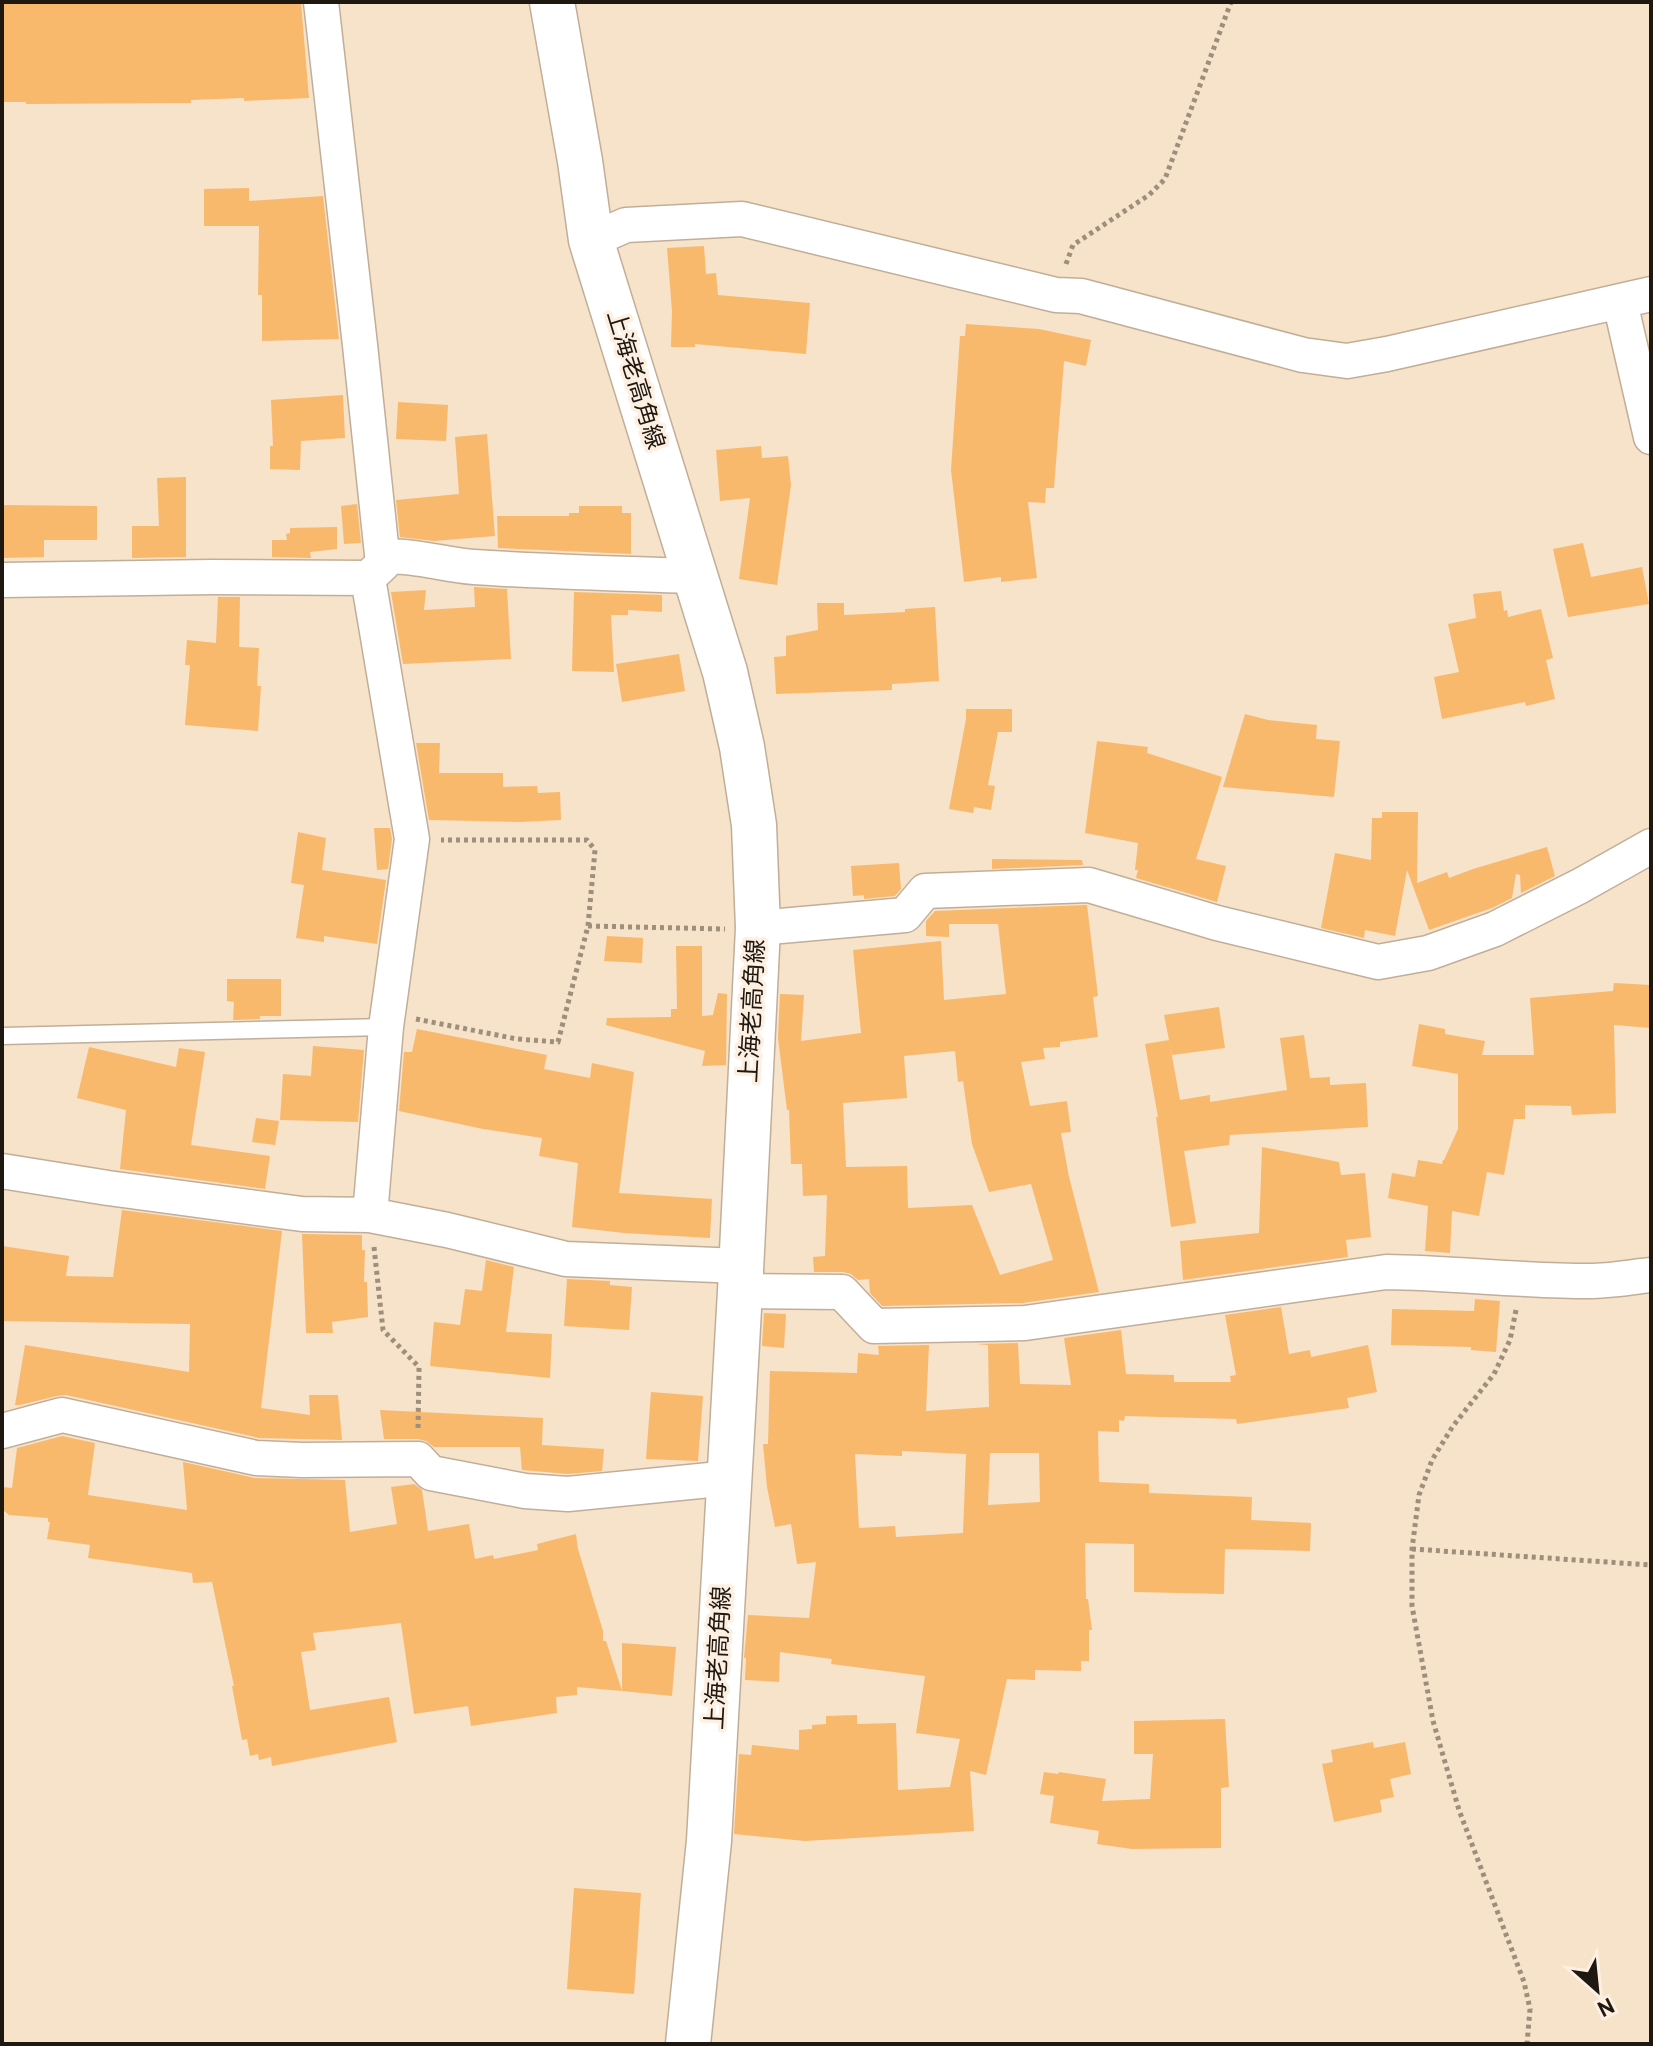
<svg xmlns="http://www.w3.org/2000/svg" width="1653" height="2046" viewBox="0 0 1653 2046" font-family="Overpass,'Noto Sans JP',sans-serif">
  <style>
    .building { fill: #f8b96d; fill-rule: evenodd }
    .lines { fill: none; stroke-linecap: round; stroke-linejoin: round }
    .service-casing { stroke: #c2ae98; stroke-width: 19 }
    .minor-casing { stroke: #c2ae98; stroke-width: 37 }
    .secondary-casing { stroke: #c2ae98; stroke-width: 47 }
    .path { stroke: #9e8f7d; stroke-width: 5; stroke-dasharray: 4 4; stroke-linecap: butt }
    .service { stroke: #fff; stroke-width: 16 }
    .minor { stroke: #fff; stroke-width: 34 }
    .secondary { stroke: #fff; stroke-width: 44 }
    .labels { text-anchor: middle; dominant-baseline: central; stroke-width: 7; stroke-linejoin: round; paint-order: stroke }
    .street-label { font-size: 24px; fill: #1f1810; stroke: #fdf0e2 }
  </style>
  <rect width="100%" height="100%" fill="#f7e2ca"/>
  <path class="building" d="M2,2h299l8,96 -65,3v-3l-53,2v3l-165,1v-2h-24z
    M249,188v13l74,-5 16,143 -77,2v-46h-4l1,-69h-55v-37z
    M704,246l2,28 10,-1 2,22 92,8 -4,51 -111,-10v3h-24l1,-36 -5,-63z
    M966,324l73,5 52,11 -5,26 -22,-5 -10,127h-8l-1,15 -17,-1 9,76 -36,4v-5l-37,5 -13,-112 9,-134h5z
    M343,395l2,43 -44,3 -1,29 -30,-1v-23h3l-2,-46z
    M398,402l50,3 -2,36 -50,-2z
    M487,434l8,102 -61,5 -34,-4 -4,-37 63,-6 -4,-57z
    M761,446l1,12 26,-2 3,29 -14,100 -38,-6 11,-81 -30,3 -4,-51z
    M186,477v80l-54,1v-32h27l-2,-48z
    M357,504l4,39 -17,1 -3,-38z
    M2,505l95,1v34h-53v17l-42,1z
    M579,506h43v7h9v41l-133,-6 -1,-32h72v-3h10z
    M337,527v22l-27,3 1,6 -39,-1v-17h15l-1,-6 4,-1v-5z
    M1583,543l8,34 51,-10 7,37 -81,13 -15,-68z
    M474,587l33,2 4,70 -108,5 -12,-72 35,-2 -2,20 51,-3z
    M1501,591l3,20 3,-1 1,7 33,-8 12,49 -7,2 9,39 -29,7 -1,-4 -83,17 -8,-42 25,-5 -11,-48 28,-6 -3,-24z
    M574,592l88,3v17l-34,-2v5h-17l3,57 -42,-1z
    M218,597h22l-1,50 20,1 -2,38h4l-3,45 -73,-6 5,-60h-5l2,-25 29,3z
    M817,603h27v12l61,-3v-3l30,-2 4,74 -47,3v6l-116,4 -2,-37 12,-1v-20l32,-6z
    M679,654l6,37 -63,11 -6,-38z
    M966,709h46v23h-14l-10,53 7,1 -4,24 -17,-3 -1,6 -24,-4 17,-90z
    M1245,714l23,6 49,5 -1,14 24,2 -6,56 -111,-10z
    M1097,741l51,6 -1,6 75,24 -26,82 30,7 -9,36 -81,-24 2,-8h-3l3,-27 -53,-10z
    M416,743h24l-1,30h64v14l34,-1 1,7 22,-1 1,28 -40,2 -92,-2z
    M1382,812h36l-1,71 30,-11 2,6 24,-9 74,-22 8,29 -34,17 -1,-18 -4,-1 -4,24 -20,10 -63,22 -22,-60 -12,66 -30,-6 -1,8 -43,-10 14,-75 36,7 1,-42h10z
    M374,828h16l2,11 -4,30 -11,1z
    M298,832l28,6 -4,32 64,10 -9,64 -53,-8v6l-28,-4 8,-53 -13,-2z
    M992,859l90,1 1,5 -91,4z
    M899,863l2,26 -6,7 -31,3v-4l-11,1 -2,-30z
    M1087,905l11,91 -5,1 5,40 -38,5v5l-17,1 2,11 -24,3 9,44 37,-5 4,31 -10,1 8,44 30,115 -76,11 -141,3 -12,-13 -1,-14 -11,1 -7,-6 -8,-2h-29l-1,-15 12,-1 2,-61 -24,1 -1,-32h-11l-2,-54h-2l-9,-72 2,-44 24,1 -3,46 60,-8 -8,-83 88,-9 3,59 62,-6 -8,-70h-49v13l-23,-1v-15l9,-10zM955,1051l3,31 5,-1 9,63 17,48 42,-8 22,76 -53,15 -28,-70 -64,3 -1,-42 -61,1 -3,-64 64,-5 -3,-42z
    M607,936l36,2 -1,25 -38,-2z
    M676,946h26v70l11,-1 5,-22 9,1 -1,71 -24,1 3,-15 -99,-26 1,-7 64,-1v-8h6z
    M227,979h54v37h-21v3l-27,1 1,-18 -7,-1z
    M1614,983l37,2v43l-37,-3 2,88 -44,2 -1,-9 -46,-1v14h-11l-10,56 -17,-3 -8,44 -27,-5 -2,42 -25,-2 3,-45 -40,-8 4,-25 23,4 3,-17 24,4 1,-4h1l14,-31v-55l-46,-8 7,-42 26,5v5l40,7 -3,14h52l-4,-57 83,-7z
    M1219,1007l6,41 -53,7 -8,-40z
    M417,1029l130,26 -3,14 46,9 2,-15 42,9 -15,121 93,6 -2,39 -86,-5 -52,-6 6,-64 -39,-7 3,-18 -59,-9 -84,-18 5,-59h8z
    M1304,1035l6,43 20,-1v8l36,-2 2,44 -138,8 -1,10 -45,6 12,72 -25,4 -15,-110h2l-13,-73 24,-4 11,60 30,-5v7l77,-12 -7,-52z
    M313,1046l51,4 -6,72 -78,-2 3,-46 28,2z
    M89,1047l87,20 3,-19 26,4 -14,93 79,11 -5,33 -145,-20 6,-59 -49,-12z
    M256,1118l23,3 -4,24 -23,-3z
    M1262,1147l77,15 2,13 24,-2 6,64 -25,3 2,17 -165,23 -3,-39 79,-8z
    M122,1210l160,21 -21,177 49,7 -1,-20h29l4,45 -83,-2 -193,-43 -9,1 -37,9h-5l10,-60 164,27 1,-48 -188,-3v-75l67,10 -3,20 47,1z
    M302,1234l60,1v15h3l-1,32h3l1,35 -36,5 1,11h-27z
    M486,1260l28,7 -8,65 46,2 -2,44 -120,-12 4,-44 26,3 5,-36 17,2z
    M567,1279l43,2v4l22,2 -3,43 -65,-4z
    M1475,1299l25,2 -4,51 -25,-2v-3l-80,-2 1,-36 82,2z
    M1281,1307l8,47 21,-4 1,7 57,-12 9,47 -30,6 2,10 -112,16 -1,-5 -111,-3 -1,5 -5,-1v12l-21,-1 1,51 50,2v9l103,4 -1,23 60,3 -1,28 -85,-2 -1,45 -90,-2v-48l-49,-1 1,56h2l4,31h-3v31h-8v10l-46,-1v10l-28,-1 -21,96 -16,-4 4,60 -169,10 -71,-7 5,-80 12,1 1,-10 47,5v-20l13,-1v-4l14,-1v-8l31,-1v9l39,-1 2,67 52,-3 10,-48 -44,-6 9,-57 -94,-12 1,-5 -52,-7 -1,30 -34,-2 1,-22h-2l4,-43 61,3 7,-56 -19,2 -6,-40 -16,3 -8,-40 -4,-43h5l2,-73 87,2 1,-20 21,2 -1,-9 51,-1 -3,66 63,-4 -1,-62 -12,-1 42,-1 2,41 51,1 -7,-47 57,-8 5,44 48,1v7h57l-1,-6 6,-1 -11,-60zM902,1451l64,3 -3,79 -67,4 -1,-11 -36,2 -4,-74 47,2zM990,1453h49l1,49 -52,3z
    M764,1313l22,1 -2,34 -22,-2z
    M651,1392l52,4 -5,65 -52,-2z
    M380,1410l163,8 -1,27 62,4 -2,22 -34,3 -46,-4 -2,-23h-86l-8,-6 -8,-2h-34z
    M62,1436l33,7 -7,52 99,15 -4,-48 72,16 90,2 5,52 47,-8 -6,-37 23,-3 8,6 6,41 41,-7 6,35 18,-4 1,4 44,-9 -1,-6 39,-10 2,15 25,82v10h3l16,50 -45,-4v8l-21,2 1,16 -86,13 -3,-20 -54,8 -13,-91 -88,10 3,17 -15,2 9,58 79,-13 8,45 -125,24 -1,-9 -12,3 -1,-6 -8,2 -3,-17 -5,1 -10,-54h2l-22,-104 -19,1 -1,-10 -104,-15 2,-13 -43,-6 3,-17h-2v-4l-39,-3 -7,-6v-22l10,1 5,-40z
    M622,1643l54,4 -4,49 -50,-5z
    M1225,1719l4,68 -8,1v60l-89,1 -35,-5 2,-13 -49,-8 4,-27 -14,-2 4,-22 14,2 1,-2 47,7 -4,22 48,-2 3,-45h-19v-33z
    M1373,1742l1,6 31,-6 6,32 -21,5 4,18 -14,3 2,12 -48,10 -12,-58 11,-2 -2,-12z
    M574,1888l67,5 -7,101 -67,-5z"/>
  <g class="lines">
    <defs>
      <path id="service" d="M2,1036l384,-9"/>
      <path id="minor" d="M591,240l35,-15 116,-6 314,76 25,1 222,59 44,6 40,-7 264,-60
        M1620,302l31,135
        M382,557c31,-3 62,8 92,10 74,5 148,7 222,9
        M368,578l44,261 -26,188 -16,188
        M2,580l211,-3 155,1 15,-14 -23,-219 -39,-343
        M758,928l147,-13 20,-24 164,-6 128,38 161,39 50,-9 67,-24 85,-43 71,-40
        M2,1171l106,17 194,26 68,1 77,15 119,29 175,7
        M740,1291l102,1 32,34 151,-3 361,-51c68,1 135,9 203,9 21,0 42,-4 62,-6
        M2,1431l60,-16 194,43 46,2 116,-1 13,14 94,18 43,3 162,-16"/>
      <path id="secondary" d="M552,2l28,159 11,79 134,432 17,75 12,78 4,103 -18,363 -31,550 -21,203"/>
    </defs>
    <use href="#service" class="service-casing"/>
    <use href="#minor" class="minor-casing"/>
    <use href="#secondary" class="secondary-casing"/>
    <path class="path" d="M1066,264l7,-19 76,-50 16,-16 66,-177
      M588,926l137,3
      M416,1019l101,20 41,3 30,-116 7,-76 -8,-10h-146
      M374,1247l9,83 36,37 -1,63
      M1516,1310l-6,30 -16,34 -41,52 -21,34 -13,35 -7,54v57l21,115 26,89 65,172 6,27 -3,35
      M1412,1549l239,16"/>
    <use href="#service" class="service"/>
    <use href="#minor" class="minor"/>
    <use href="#secondary" class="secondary"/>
  </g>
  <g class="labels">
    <g class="street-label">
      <text transform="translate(634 380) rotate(73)">上海老高角線</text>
      <text transform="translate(754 1011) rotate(-87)">上海老高角線</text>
      <text transform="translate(720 1658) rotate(-87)">上海老高角線</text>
    </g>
  </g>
  <rect width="1653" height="2046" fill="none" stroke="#1f1810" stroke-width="8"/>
  <g transform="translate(1597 1990) rotate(153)" stroke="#fdf0e2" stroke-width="6" paint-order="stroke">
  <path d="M0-6L14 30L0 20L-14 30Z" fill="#1f1810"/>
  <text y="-12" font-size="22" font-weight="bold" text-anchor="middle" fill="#1f1810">N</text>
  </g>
</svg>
